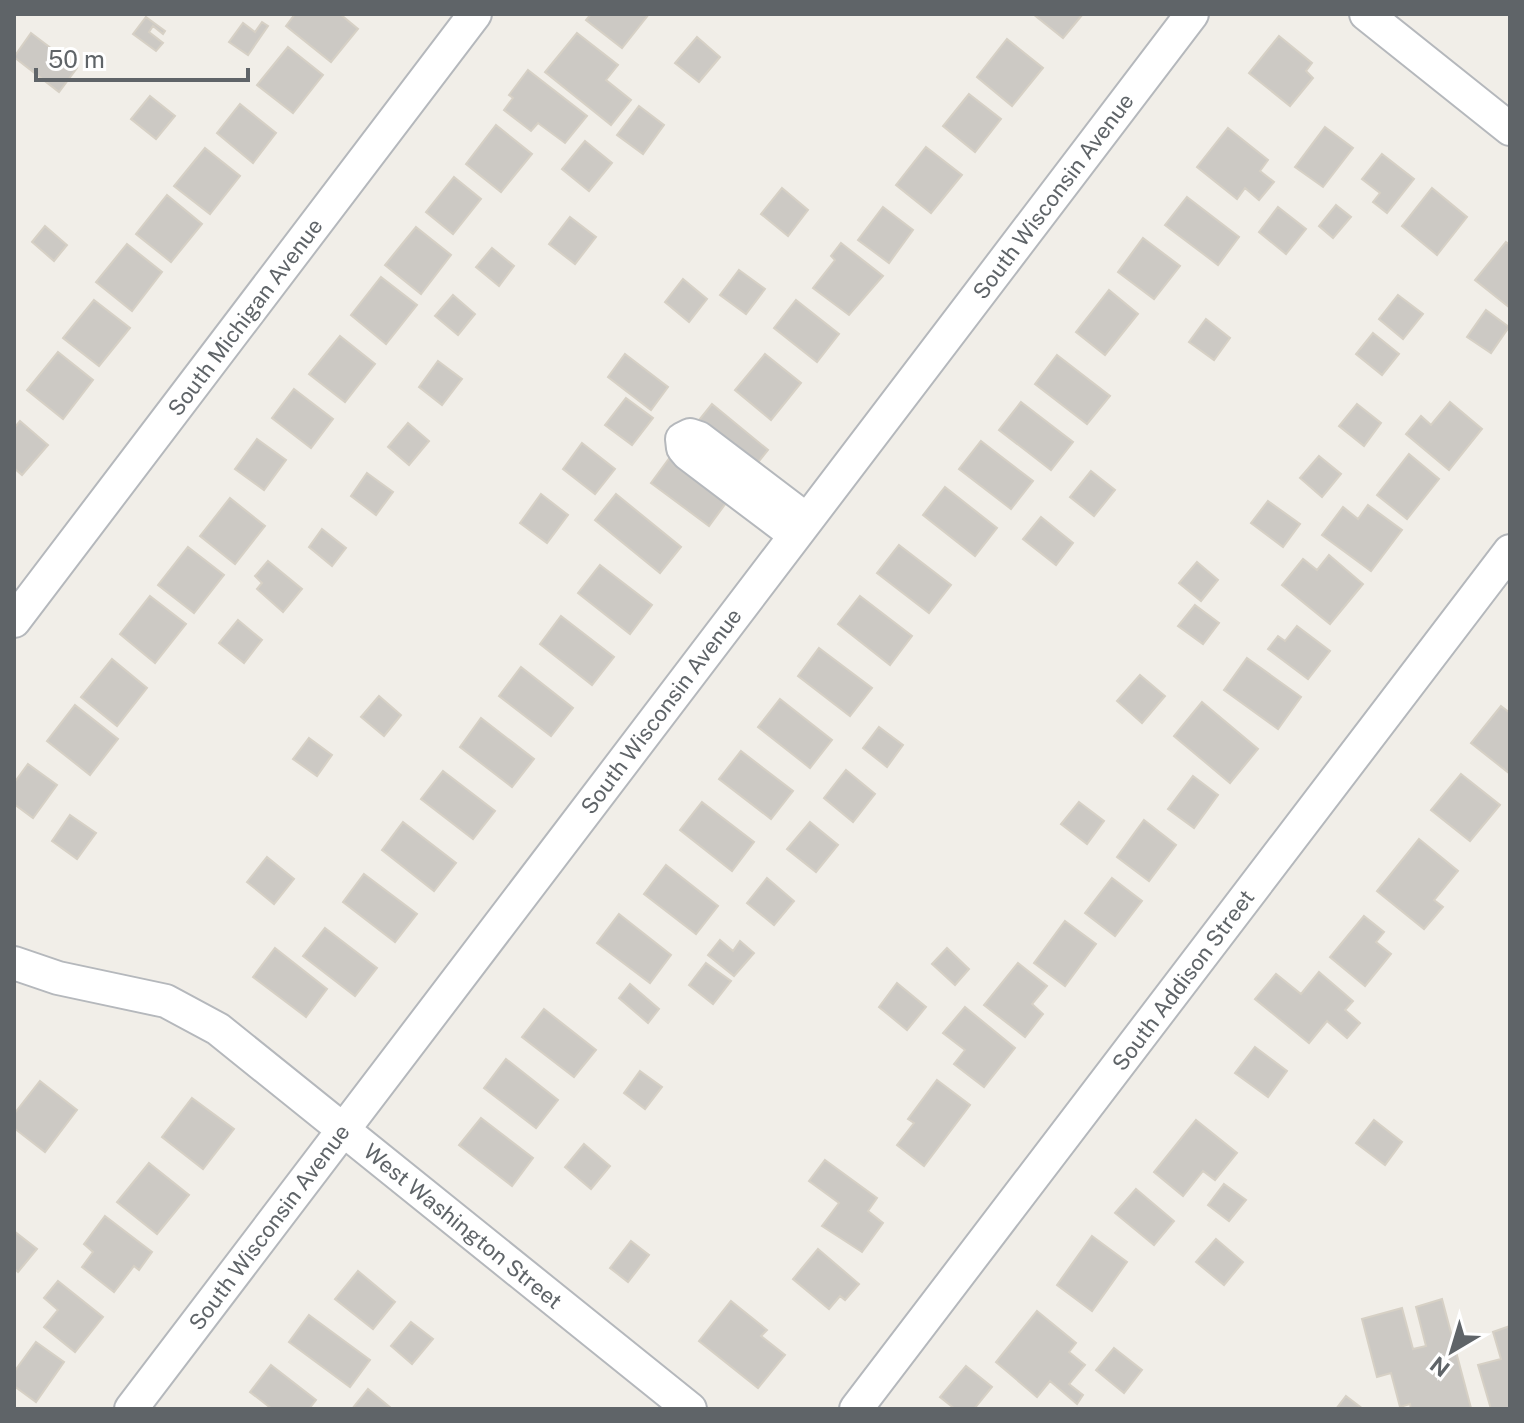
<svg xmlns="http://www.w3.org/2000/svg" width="1524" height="1423" viewBox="0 0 1524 1423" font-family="'Public Sans',sans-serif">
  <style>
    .building { fill: #ccc9c4; stroke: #d6d0c5; stroke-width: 2 }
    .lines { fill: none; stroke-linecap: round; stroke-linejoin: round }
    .minor-casing { stroke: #b5b8bc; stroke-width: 36 }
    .minor { stroke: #fff; stroke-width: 32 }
    .labels { text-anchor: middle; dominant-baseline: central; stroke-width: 8; stroke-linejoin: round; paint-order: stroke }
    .street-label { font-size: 22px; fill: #5f6468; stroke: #fff }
  </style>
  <rect width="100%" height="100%" fill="#f1eee8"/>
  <path class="building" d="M295,14h45l18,15 -27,33 -45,-36z
    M591,14h58l-27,34 -36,-28z
    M1033,14h50l-20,24z
    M146,17l19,14 -2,3 -10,-8 -4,6 14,11 -7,8 -23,-17z
    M262,22l6,4 -20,29 -19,-13 14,-19 12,9z
    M31,33l46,35 -18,24 -45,-35z
    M577,33l41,32 -12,15 25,20 -20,25 -66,-53z
    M1279,36l33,27 -6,8 7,7 -23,28 -41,-33z
    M697,37l23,20 -21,25 -24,-19z
    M1007,39l36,29 -31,38 -35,-29z
    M288,47l35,28 -30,38 -36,-28z
    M528,70l59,46 -22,27 -27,-20 -7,8 -27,-21 9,-12 -4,-3z
    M969,94l32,25 -26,33 -32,-26z
    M150,96l25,20 -19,23 -25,-20z
    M240,104l36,29 -23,30 -36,-30z
    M639,106l25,19 -21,29 -26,-19z
    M496,125l36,29 -31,38 -35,-28z
    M1325,127l28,21 -30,39 -28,-20z
    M1228,128l40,32 -8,11 14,11 -15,18 -14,-12 -8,11 -40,-32z
    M585,141l27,22 -23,28 -27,-22z
    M926,147l36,28 -31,38 -35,-28z
    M205,148l35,28 -30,38 -36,-28z
    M1382,154l32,25 -27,34 -14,-11 7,-9 -18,-14z
    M454,177l27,22 -28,35 -27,-22z
    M782,188l26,22 -20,26 -27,-22z
    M1432,188l35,29 -30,38 -35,-29z
    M167,195l35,29 -31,38 -35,-28z
    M1187,197l52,40 -21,28 -53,-40z
    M1336,205l15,12 -18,21 -14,-12z
    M883,207l30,23 -24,33 -31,-23z
    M1278,207l28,22 -20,25 -27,-22z
    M570,217l26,20 -21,27 -26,-20z
    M45,226l22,19 -13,16 -22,-19z
    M416,227l35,28 -30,39 -36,-29z
    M1143,238l37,28 -26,33 -36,-27z
    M1506,242l4,3v63l-35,-28z
    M841,243l42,33 -34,39 -36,-27 22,-28 -4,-4z
    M127,244l35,28 -30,39 -36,-29z
    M492,248l22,18 -15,20 -23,-19z
    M739,270l26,19 -19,25 -26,-19z
    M381,277l36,28 -31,39 -35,-29z
    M683,279l24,20 -18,23 -24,-20z
    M1109,290l29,24 -33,41 -29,-23z
    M453,295l22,19 -17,21 -23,-19z
    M1398,295l25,19 -20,25 -24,-20z
    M94,300l36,28 -31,38 -36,-28z
    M796,300l43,34 -22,28 -43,-34z
    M1486,310l23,17 -18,26 -24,-16z
    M1206,319l24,19 -16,22 -25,-18z
    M1373,333l26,21 -17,21 -26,-21z
    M340,336l35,28 -30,38 -36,-28z
    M58,352l35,28 -30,39 -36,-29z
    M625,354l43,33 -17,23 -43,-33z
    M765,354l36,29 -30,37 -36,-30z
    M1057,355l53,41 -23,28 -52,-40z
    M438,361l24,18 -20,26 -23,-18z
    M294,389l39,30 -22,29 -39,-30z
    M626,398l27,20 -21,27 -27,-20z
    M1021,402l52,40 -22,28 -52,-40z
    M1450,402l32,27 -33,41 -43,-36 15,-18 10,9z
    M712,404l56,46 -21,26 -56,-46z
    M1357,404l24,19 -17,23 -25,-20z
    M20,421l28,24 -26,30 -8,-7v-40z
    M408,423l21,18 -20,24 -21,-18z
    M257,439l29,21 -22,30 -29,-21z
    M981,441l52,40 -22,28 -52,-40z
    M582,443l33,26 -20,25 -32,-25z
    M1409,454l30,25 -32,40 -30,-24z
    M671,456l58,43 -20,27 -58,-43z
    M1319,456l22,18 -19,23 -22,-19z
    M1091,471l24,19 -21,26 -24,-19z
    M367,473l26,19 -17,23 -25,-19z
    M945,487l52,41 -22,28 -52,-41z
    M541,494l27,21 -21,28 -27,-20z
    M616,494l65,53 -21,26 -65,-53z
    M230,498l35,28 -30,38 -35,-28z
    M1268,501l32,23 -17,23 -32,-24z
    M1368,505l34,25 -31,41 -49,-36 21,-28 15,12z
    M1041,517l32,26 -17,22 -33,-26z
    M322,529l24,19 -14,18 -23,-19z
    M899,545l52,40 -22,28 -52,-40z
    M188,547l36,28 -30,38 -36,-28z
    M1329,555l34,29 -33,40 -48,-39 21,-26 14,11z
    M268,561l34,28 -19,23 -26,-23 5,-6 -7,-7z
    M1197,562l21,18 -17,21 -22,-18z
    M600,565l52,40 -22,29 -52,-41z
    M150,596l36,28 -31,39 -35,-29z
    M860,596l52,40 -22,29 -52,-41z
    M1195,605l24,18 -16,21 -25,-18z
    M561,616l53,41 -22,28 -52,-41z
    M238,620l24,20 -18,23 -25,-20z
    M1297,626l33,25 -22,28 -40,-30 10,-13 7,5z
    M819,648l53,40 -22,28 -52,-40z
    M1247,658l54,39 -23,32 -54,-39z
    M112,659l35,29 -30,38 -36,-29z
    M521,667l52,41 -22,28 -52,-40z
    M1140,675l25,21 -23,27 -25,-22z
    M379,696l22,19 -17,21 -23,-19z
    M780,699l52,41 -22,28 -52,-41z
    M1202,702l56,47 -28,34 -56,-47z
    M75,705l43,34 -28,36 -43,-34z
    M1501,706l9,7v61l-39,-31z
    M481,718l53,41 -22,28 -52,-40z
    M879,727l24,18 -16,22 -24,-19z
    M309,738l23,17 -15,21 -24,-17z
    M741,751l52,40 -22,28 -52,-40z
    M28,764l29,21 -24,33 -19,-14v-21z
    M846,770l29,24 -22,28 -29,-24z
    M443,771l52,40 -22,28 -52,-40z
    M1461,774l39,31 -30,36 -39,-31z
    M1193,776l25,19 -24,33 -26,-19z
    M702,802l52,40 -22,29 -52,-41z
    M1079,802l25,19 -17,23 -26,-20z
    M70,815l26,18 -19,26 -25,-18z
    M1144,820l32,25 -27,36 -32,-24z
    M403,822l53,41 -22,28 -52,-41z
    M810,822l28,23 -22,27 -29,-23z
    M1419,839l39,32 -24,29 9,7 -19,22 -47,-38z
    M267,857l27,22 -20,25 -27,-22z
    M666,865l52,41 -22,28 -52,-40z
    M364,874l53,40 -22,28 -52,-40z
    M767,878l27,23 -20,24 -27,-22z
    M1112,878l30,23 -27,35 -30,-23z
    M619,914l52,41 -21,28 -53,-40z
    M1364,916l20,16 -8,10 15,12 -26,32 -35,-29z
    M1065,921l31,23 -31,42 -31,-23z
    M325,928l52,40 -22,28 -52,-40z
    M720,940l13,11 7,-10 14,12 -20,23 -26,-21z
    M275,948l52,41 -21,28 -53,-40z
    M947,948l22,21 -14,16 -23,-21z
    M706,963l25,18 -18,23 -24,-19z
    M1018,963l29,23 -15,18 11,10 -18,23 -41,-32z
    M1319,972l34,29 -8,9 15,13 -13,15 -20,-17 -18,22 -54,-44 21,-25 25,20z
    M897,983l29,24 -19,23 -28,-23z
    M630,984l29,25 -11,14 -29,-25z
    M965,1007l50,41 -31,39 -30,-23 11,-14 -22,-17z
    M544,1009l52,41 -22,27 -52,-40z
    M1255,1047l32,24 -19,26 -33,-24z
    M506,1059l52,41 -22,28 -52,-40z
    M640,1071l22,16 -17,22 -21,-16z
    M937,1080l33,25 -46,61 -27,-21 17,-22 -6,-4z
    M40,1081l37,29 -32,42 -31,-24v-14z
    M192,1098l42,31 -31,40 -41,-32z
    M481,1118l52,40 -21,28 -53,-41z
    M1196,1120l41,33 -22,27 -12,-9 -20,25 -29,-24z
    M1374,1120l28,22 -17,23 -29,-22z
    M584,1144l26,22 -19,23 -26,-22z
    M825,1160l52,38 -9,13 15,12 -21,29 -40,-26 17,-23 -30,-22z
    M149,1163l40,32 -32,39 -40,-32z
    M1224,1184l22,16 -17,21 -21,-16z
    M1136,1189l38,32 -20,24 -39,-32z
    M105,1216l47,36 -13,18 -5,-4 -20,26 -32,-25 11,-15 -9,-8z
    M14,1231l23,18 -19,23 -4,-4z
    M1092,1236l35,26 -35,49 -35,-26z
    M1216,1239l27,23 -19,23 -28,-23z
    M631,1241l18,14 -21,27 -18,-14z
    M818,1249l41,35 -14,16 -5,-4 -11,13 -36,-30z
    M358,1271l37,31 -22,27 -38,-30z
    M58,1281l45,36 -28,35 -31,-25 14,-17 -14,-12z
    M1442,1299l29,109 -60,1 -1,-5 -10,3 -9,-34 -14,4 -15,-58 40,-11 11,41 13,-3 -10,-39z
    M731,1301l36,29 -6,6 24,19 -27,33 -59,-47z
    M1037,1311l39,32 -7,9 16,13 -16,19 14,11 -6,9 -27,-23 -13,16 -41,-35z
    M309,1315l61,45 -20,27 -61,-45z
    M411,1322l22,17 -21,25 -21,-18z
    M1510,1326v83h-19l-13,-44 23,-6 -8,-27z
    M36,1342l28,20 -28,40 -22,-16v-14z
    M1114,1348l28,22 -18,23 -28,-23z
    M271,1365l45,35 -7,9h-37l-22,-17z
    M966,1366l26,21 -18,22h-19l-15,-12z
    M368,1389l23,19 -1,1h-38z
    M1346,1396l17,13h-27z"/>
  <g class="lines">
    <defs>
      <path id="minor" d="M1366,14l144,115
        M795,535l-107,-81 -5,-6 -1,-9 8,-4 9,3 108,82
        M14,621l461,-607
        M14,963l44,15 108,23 52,28 472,380
        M131,1409l1061,-1395
        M856,1409l654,-858"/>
    </defs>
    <use href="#minor" class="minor-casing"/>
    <use href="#minor" class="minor"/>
  </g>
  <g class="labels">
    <g class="street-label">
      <text transform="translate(1053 196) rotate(-53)">South Wisconsin Avenue</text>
      <text transform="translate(245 317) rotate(-53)">South Michigan Avenue</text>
      <text transform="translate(661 711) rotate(-53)">South Wisconsin Avenue</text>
      <text transform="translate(1183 980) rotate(-53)">South Addison Street</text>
      <text transform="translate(463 1226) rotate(39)">West Washington Street</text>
      <text transform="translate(269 1227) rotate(-53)">South Wisconsin Avenue</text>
    </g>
  </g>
  <rect width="1524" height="1423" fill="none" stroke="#5f6468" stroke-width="32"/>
  <g transform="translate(1452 1351) rotate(218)" stroke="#ffffff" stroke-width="6" paint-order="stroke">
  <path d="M0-6L14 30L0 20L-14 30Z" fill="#5f6468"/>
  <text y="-12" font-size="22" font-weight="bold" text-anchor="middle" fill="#5f6468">N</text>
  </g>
  <path d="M36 68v12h212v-12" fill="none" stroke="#5f6468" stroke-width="4"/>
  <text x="48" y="68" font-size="24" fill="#5f6468" stroke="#ffffff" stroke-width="6" paint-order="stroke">50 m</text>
</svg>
